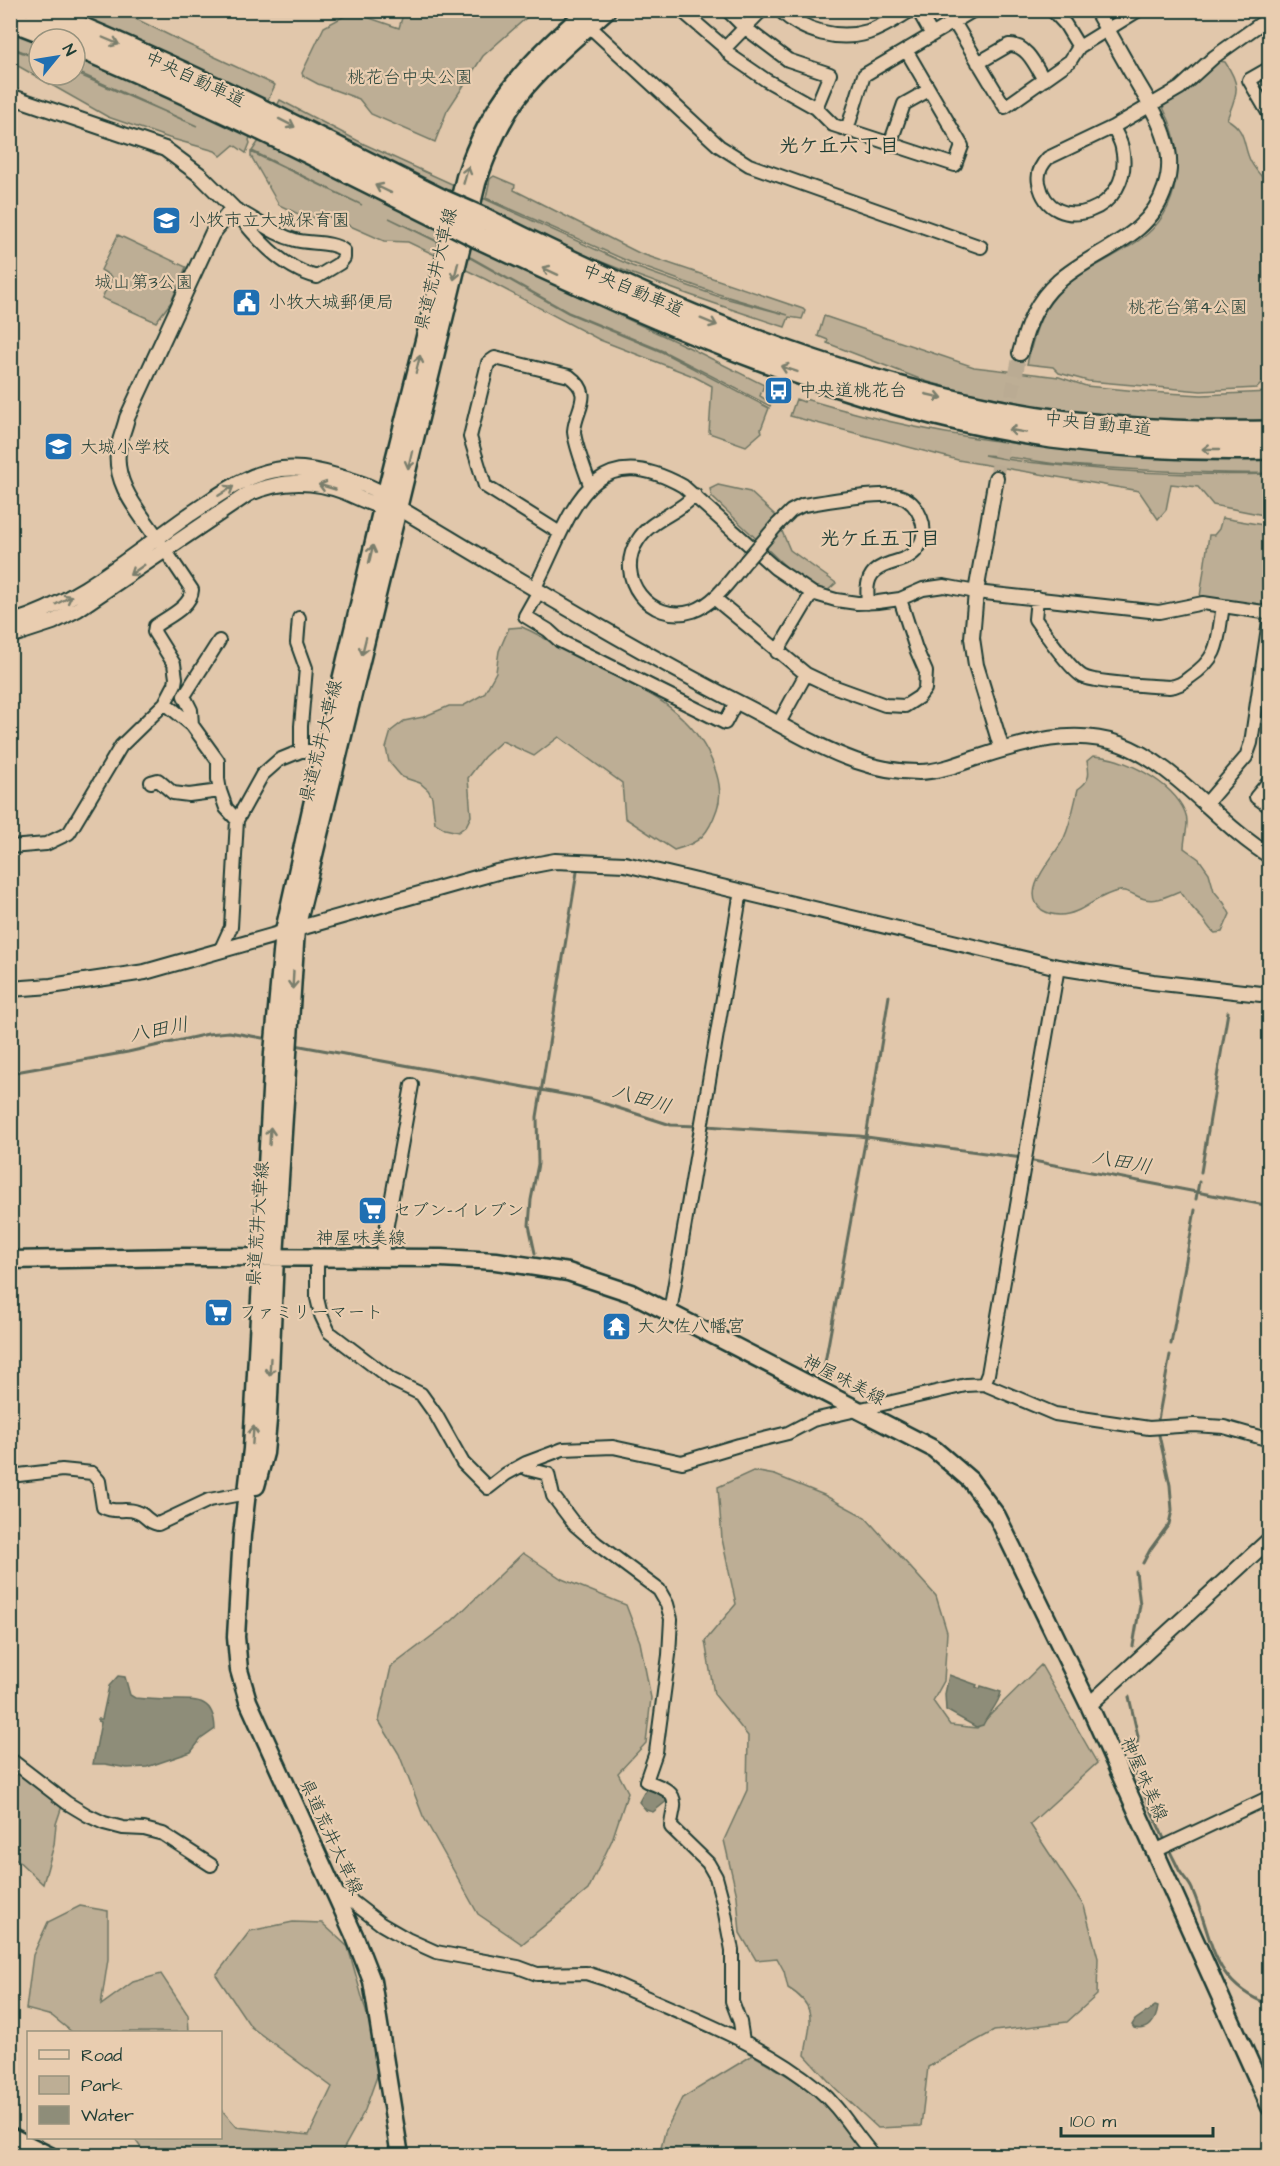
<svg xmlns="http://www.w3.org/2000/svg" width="1280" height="2166" viewBox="0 0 1280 2166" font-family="'Architects Daughter','Klee One',sans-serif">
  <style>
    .green { fill: #bdae95; stroke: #6e7664; stroke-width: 1.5 }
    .water { fill: #8e8d79; stroke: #626d5d; stroke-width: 1.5 }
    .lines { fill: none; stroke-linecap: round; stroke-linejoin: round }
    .stream { stroke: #626d5d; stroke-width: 3 }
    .tertiary-tunnel { stroke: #baab93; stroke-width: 14; stroke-dasharray: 14 7; stroke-linecap: butt }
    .minor-casing { stroke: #1f3d34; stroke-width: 16 }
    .tertiary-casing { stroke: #1f3d34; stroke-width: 18 }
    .secondary-casing { stroke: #1f3d34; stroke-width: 21 }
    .motorway-casing { stroke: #1f3d34; stroke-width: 26 }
    .minor { stroke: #e9cdb0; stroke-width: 12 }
    .tertiary { stroke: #e9cdb0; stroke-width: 14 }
    .secondary { stroke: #e9cdb0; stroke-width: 16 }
    .motorway { stroke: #e9cdb0; stroke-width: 21 }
    .minor-bridge-casing { stroke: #1f3d34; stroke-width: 16; stroke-linecap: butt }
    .motorway-bridge-casing { stroke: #1f3d34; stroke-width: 26; stroke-linecap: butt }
    .minor-bridge { stroke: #e9cdb0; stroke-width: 12 }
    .motorway-bridge { stroke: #e9cdb0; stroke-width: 21 }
    .oneway { stroke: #7a7e6c }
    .labels { text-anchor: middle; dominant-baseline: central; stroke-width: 4.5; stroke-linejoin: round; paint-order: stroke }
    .park-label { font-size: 18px; fill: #2f483e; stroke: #e9cdb0 }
    .street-label { font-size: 18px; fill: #1f3d34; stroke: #e9cdb0 }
    .poi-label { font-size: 18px; fill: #1f3d34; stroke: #e9cdb0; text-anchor: start }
    .neighbourhood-label { font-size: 20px; font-weight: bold; fill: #1f3d34; stroke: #e9cdb0 }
    .water-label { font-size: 20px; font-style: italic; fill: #2a453b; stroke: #e9cdb0 }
  </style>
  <rect width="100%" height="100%" fill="#e1c7ab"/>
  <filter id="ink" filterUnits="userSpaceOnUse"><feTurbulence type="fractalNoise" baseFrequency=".0167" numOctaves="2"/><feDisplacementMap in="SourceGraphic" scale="12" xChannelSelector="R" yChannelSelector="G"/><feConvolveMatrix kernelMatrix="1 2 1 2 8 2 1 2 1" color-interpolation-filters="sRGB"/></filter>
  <g filter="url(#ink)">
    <path class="green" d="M62,11h58l65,32 90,42 -8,17z
      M404,11h130l-51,45 -36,55 -12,31 -64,-28 -12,-15 -41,-15 -15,-8 -1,-3 22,-46 28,-15 47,16z
      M10,27l29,12v19l-28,-11z
      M10,48l29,11v16h36v-2l122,53 -122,-55v-17l177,79 -3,7 1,3 -4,10 -12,-8 -13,11 -6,-5 -46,-13 -61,-21 -97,-55z
      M1219,61l6,1c17,25 12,31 2,57 21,12 15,26 24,43 4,8 12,16 18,23v198h-7l-5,5 -56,3 -113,-10 -29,-8 -6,-6 -26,-3c6,-25 11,-47 28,-67 21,-25 56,-37 83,-56 45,-30 48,-90 25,-134v-4l20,-12z
      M280,100l84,44 268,122 85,30 71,19 -70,-21 -86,-31 -146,-65 4,-19 4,-3 21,9 -1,5 125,63 164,56 2,2 -3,8 -13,-2 -4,10c-71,-23 -141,-47 -210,-76 -101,-43 -200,-95 -299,-143z
      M261,138l314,157 113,52 76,38 -4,11 11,7 -1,3 -107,-55 -95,-39 -96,-54 -83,-40 83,41 96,54 94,39 107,56 -8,21 1,3 -16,14 -37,-13 3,-47 -19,-10 -93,-36 -115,-61 -77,-37 -24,-1 -54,-24 -23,1 -28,-13 -28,-49v-4l111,53 -110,-54z
      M118,235l68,32 -15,35 -15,20 -54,-24 10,-21 -11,-7z
      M824,316l150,51 85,10 27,9 62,6 54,3 67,-3v31l-53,1 -119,-6 -132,-26 -40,-11 -98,-38 1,-3 -10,-4z
      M796,399l8,3 1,-3c80,24 163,41 246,48 72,7 146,7 218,11v15c-71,1 -141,-3 -212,-9 -24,-3 -49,-8 -73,-9 27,6 55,8 82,11 68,7 136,10 203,8v42l-56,-11 -15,-18 -27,-3 -5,26 -8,9 -19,-28 -181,-31 -168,-44z
      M718,485l32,7 25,23 15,35 46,33 -12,11 -22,-12 -90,-85 -2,-8z
      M1222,518l47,8v34l-6,44 -4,3 -59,-10 9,-62h5l5,-6z
      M522,627c21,9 40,22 60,33 52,28 104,41 130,101 6,15 11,32 5,48 -9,26 -17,34 -43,41l-49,-32 -3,-35 -63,-46 -25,19 -32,-15 -18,16 -16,21 3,38 -5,10 -8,6 -13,-3 -10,-6 -3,-26 -4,-7 -8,-7 -18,-6 -13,-15 -3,-14 5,-17 13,-10 19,-4 26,-11h14l21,-12 12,-22 3,-21 10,-23z
      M1093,756c31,1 79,26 92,56 5,11 -1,24 -1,36l15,11 10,14 5,18 10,12 6,11 -8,18 -7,1c-8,-5 -8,-10 -13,-15 -9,-8 -15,-17 -22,-27 -11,4 -23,11 -35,8 -9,-2 -17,-10 -26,-8 -22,3 -37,24 -59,24 -6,0 -13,-2 -18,-5 -24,-19 13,-53 22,-72 7,-15 10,-33 14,-49 12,-8 12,-15 9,-28z
      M753,1471l22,4 49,20 41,22 71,79 11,36 -3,49 -11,20 17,24 27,3 64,-63 56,98 -67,61 54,82 14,52 -1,37 -30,27 -73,9 -66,36 -7,59 -43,2 -44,-41 -29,-32c4,-31 15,-48 -17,-67l-4,-17 -7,-13 -21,2 -16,-27 -3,-37 -13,-56 23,-50 1,-54 -34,-42 -9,-53 31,-37 -14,-65 -4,-52z
      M523,1553l39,26 64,26 14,37 11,56 -5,45 -28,30 10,19 -16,48 -24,50 -66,54 -44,-30 -55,-98 -24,-62 -20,-33 12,-54 62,-47z
      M11,1766l51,40 -6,18 -2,21 -11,39 -31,-29 -1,1z
      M80,1906l28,5v48l-7,46 32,-23 28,-8 27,41 1,17h-117l-20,-16 -26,-7 7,-54 15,-33z
      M293,1922l29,1 26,24 33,118 -16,45 -25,45h-194l-12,-17h86l1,-29 16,18 72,8 23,-48 -81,-60 -35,-52 34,-44z
      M753,2055l58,35 27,29 29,37h-208l6,-24 17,-34z"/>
    <path class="water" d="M949,1675l28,10 -1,2 4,2 1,-3 20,6c-2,12 -13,22 -18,33l-7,2 -30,-17 -1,-16z
      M118,1676l7,1 5,18 5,3c12,1 25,2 37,2 25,0 42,-2 43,29l-14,10 -10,13 -44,15 -20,1 -22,-4h-12l8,-42 -3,-1v-2h4l7,-33z
      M652,1787l15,7 1,6 -15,12 -7,-2 -7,-8 7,-13z
      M1155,2006l3,1c-2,14 -9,25 -24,21l-2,-3 3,-5z"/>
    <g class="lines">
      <path class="stream" d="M295,1045l295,54 81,26 26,1
        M10,1073l118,-21 80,-18 21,-2 39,7
        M706,1126l153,10 163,22
        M1028,1160l242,46
        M1201,1172l27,-160
        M1196,1199l3,-17
        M535,1253l-6,-28 2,-25 7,-36 -1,-47 40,-245
        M1171,1344l24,-134
        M824,1368l42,-231 23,-141
        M1158,1420l12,-65
        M1143,1563l7,-13 19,-26 3,-14 -2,-25 -11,-50
        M1133,1646l7,-41 -4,-33
        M1129,1697l9,39 -4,36 32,71
        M1169,1849c3,7 7,14 10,21 4,7 10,12 13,19 22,50 17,94 78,116"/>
      <path class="tertiary-tunnel" d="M996,478l24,-125"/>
      <defs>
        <path id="minor" d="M681,10l44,38 6,8 35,24 50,28 17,17 122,40 7,-19 -56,-96
          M727,10l17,17 44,33 42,14 -14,34
          M918,10l14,25
          M1052,10l13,14 14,23
          M954,22l51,85 65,-46 9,-14 60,-37
          M589,26l130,120 30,19 232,82
          M725,48l37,-38
          M978,63l31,-18c18,-1 27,22 35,35
          M1270,68l-21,12 21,36
          M1113,127c3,7 8,14 9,21 14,64 -72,91 -83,35 -2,-10 2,-18 9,-25z
          M1113,127l67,-39 34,-31 56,-40
          M847,130l17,-55 110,-65
          M890,144l14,-40 25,-14
          M233,208c22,10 39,26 62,32 15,4 38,1 49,11v7l-4,5 -23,14c-36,-9 -63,-41 -84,-69z
          M695,495c-17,19 -44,24 -57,45 -25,37 12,85 55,71 23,-8 38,-32 53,-50
          M777,525l14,-14 12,-6c21,-3 79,-14 96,-9 11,3 18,12 22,22 4,10 3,21 -3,30 -11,16 -32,12 -44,24 -8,8 -7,20 -6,31
          M560,533l-75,-47 -15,-49 18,-74 7,-5 74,18c26,19 7,31 5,55 0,11 12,42 16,54
          M534,589c35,-65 51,-158 149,-103l92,82 37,25 24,7 21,3 21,-1 22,-3 23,-10 21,-3 32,6 183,20 44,-9 67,10
          M539,591l-14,25 23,14 12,11 165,82 11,-21
          M714,598l92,76 21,10 58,21 20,1 14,-9 6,-8 1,-17 -10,-23 -16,-50
          M1037,598l-2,21c10,14 33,48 47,57 11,7 70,10 87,11 9,-1 14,-4 21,-10 31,-21 27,-37 33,-71
          M299,618l-2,25 9,25 -5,58v25
          M219,641l-35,55 7,14 1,15 26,36v18l2,12 6,17 11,12
          M777,652l35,-59
          M165,703l27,22
          M779,723l27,-49
          M1270,780l-14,17 14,10
          M151,782l7,-2 15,13 16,2 31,-4
          M1205,805l41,-48 5,-14 19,-129
          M10,847l36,-3 23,-11 52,-87 44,-43 10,-19 1,-6 -2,-14 -20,-32 1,-6c12,-9 36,-19 37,-36l-31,-46
          M220,951l11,-24 6,-107 25,-45 17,-15 22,-9h14l15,4
          M317,1258v40l4,17 8,17 63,48 29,14 15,21 27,48 25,25 18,-14 20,-11 37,-14 50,-2 69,15 57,-17 49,-12 25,-13 153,-35 18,-1 71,30 94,14 45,-3 30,2 46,13
          M381,1258l31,-173
          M670,1312l71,-421
          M984,1384l4,-10 70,-407
          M526,1463l2,6 20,5 5,22 22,29 22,19 62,46 8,14 4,15 -2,36 -13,97 -10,29c13,5 30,9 28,26 -1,7 -3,13 -3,20l37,36 8,14 7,26 9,47v51l8,21 3,19
          M10,1476l52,-6 30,3 7,8 4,26c13,7 22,0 34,5 10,3 9,10 21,12l51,-24 38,-7
          M10,1759l57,44 20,12 17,8 19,5 21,1 19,5 48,31
          M1155,1851l115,-54
          M335,1893l15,7 31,24 26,15 29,13 82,15 19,7 49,-1 19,6c72,34 151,59 213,110 23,19 36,45 56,67"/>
        <path id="tertiary" d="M781,10c22,22 58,31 87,22 15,-5 28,-14 42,-22
          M10,96l155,53 35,26 33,33 -21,26 -85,184c-2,9 -6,18 -8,27 -8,36 19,66 38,93
          M1020,353c7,-27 16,-52 38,-71 36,-33 91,-42 107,-94 6,-17 5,-36 -1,-53 -6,-19 -17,-36 -27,-53 -14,-24 -27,-48 -41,-72
          M996,478l-20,114 -4,46 4,27 26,85
          M10,623c68,-20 122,-68 179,-108 29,-19 57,-42 93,-46 20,-2 39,2 58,8 18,5 40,12 53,25
          M10,636l43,-14 25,-13 170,-115c32,-14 64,-15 97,-2 19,8 32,16 54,16 113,67 225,136 342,196 38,19 75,43 115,57 20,7 42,11 63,11 19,0 40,-8 57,-14 48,-15 95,-31 144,-14 56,20 97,80 150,112
          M10,989l41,-3 94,-14 352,-100 58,-11 70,3 433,103 95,15 117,13
          M1089,1705l181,-166"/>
        <path id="secondary" d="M10,1260l173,-3 258,1 55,3 72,11 63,21 303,156 36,31 27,36 92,189 181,402
          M256,1486l9,-33 3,-33 7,-163 21,-328 181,-746c11,-33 26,-69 49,-96 24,-28 53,-52 81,-77
          M10,2136l40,20
          M400,2156l-28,-175 -18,-46 -106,-234 -9,-31 -3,-33 6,-102 10,-86 21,-396 11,-122 38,-171 60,-252 83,-331c25,-77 64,-115 123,-167"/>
        <path id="motorway" d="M37,10c139,55 272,124 406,191
          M10,19l52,20
          M75,45c123,51 241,111 360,170
          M484,219c161,81 332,156 510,191 91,18 183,24 276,22
          M480,238c182,85 371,170 572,199 74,10 144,13 218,11"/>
      </defs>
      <use href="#minor" class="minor-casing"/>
      <use href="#tertiary" class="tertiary-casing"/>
      <use href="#secondary" class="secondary-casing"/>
      <use href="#motorway" class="motorway-casing"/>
      <use href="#minor" class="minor"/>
      <use href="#tertiary" class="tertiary"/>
      <use href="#secondary" class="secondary"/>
      <use href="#motorway" class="motorway"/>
      <defs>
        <path id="minor-bridge" d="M746,561l31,-36"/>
        <path id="motorway-bridge" d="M443,201l41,18
          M435,215l45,23"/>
      </defs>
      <use href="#minor-bridge" class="minor-bridge-casing"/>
      <use href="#motorway-bridge" class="motorway-bridge-casing"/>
      <use href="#minor-bridge" class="minor-bridge"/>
      <use href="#motorway-bridge" class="motorway-bridge"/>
    </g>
    <defs><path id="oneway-shaft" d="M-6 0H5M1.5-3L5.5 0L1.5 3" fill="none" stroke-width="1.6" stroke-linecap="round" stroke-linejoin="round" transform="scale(1.5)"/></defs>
    <g class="oneway">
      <use href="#oneway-shaft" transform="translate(111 41) rotate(23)"/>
      <use href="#oneway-shaft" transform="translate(287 123) rotate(27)"/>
      <use href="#oneway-shaft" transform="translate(466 175) rotate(-74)"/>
      <use href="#oneway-shaft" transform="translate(383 189) rotate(-154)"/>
      <use href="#oneway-shaft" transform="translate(456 271) rotate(104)"/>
      <use href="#oneway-shaft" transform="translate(550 271) rotate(-155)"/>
      <use href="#oneway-shaft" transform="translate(709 322) rotate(22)"/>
      <use href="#oneway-shaft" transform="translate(418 364) rotate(-76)"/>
      <use href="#oneway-shaft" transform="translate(789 369) rotate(-161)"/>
      <use href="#oneway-shaft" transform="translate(934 396) rotate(13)"/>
      <use href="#oneway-shaft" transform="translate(1017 431) rotate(-170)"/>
      <use href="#oneway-shaft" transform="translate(1211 449) rotate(180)"/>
      <use href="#oneway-shaft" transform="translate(410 460) rotate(103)"/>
      <use href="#oneway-shaft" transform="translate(327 487) rotate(-164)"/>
      <use href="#oneway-shaft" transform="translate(226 491) rotate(-32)"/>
      <use href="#oneway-shaft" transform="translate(371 554) rotate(-77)"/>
      <use href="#oneway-shaft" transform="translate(137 570) rotate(145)"/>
      <use href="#oneway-shaft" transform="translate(64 600) rotate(-28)"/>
      <use href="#oneway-shaft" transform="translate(364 646) rotate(104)"/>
      <use href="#oneway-shaft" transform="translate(293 980) rotate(93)"/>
      <use href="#oneway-shaft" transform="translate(270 1136) rotate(-87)"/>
      <use href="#oneway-shaft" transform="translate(270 1367) rotate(93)"/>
      <use href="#oneway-shaft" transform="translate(253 1435) rotate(-86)"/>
    </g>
  </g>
  <defs>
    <symbol id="school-square" viewBox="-11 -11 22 22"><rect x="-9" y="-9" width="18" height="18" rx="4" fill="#1f6fb2" stroke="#e9cdb0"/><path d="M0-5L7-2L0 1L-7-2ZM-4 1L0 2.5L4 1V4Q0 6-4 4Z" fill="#fff"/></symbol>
    <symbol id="civic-square" viewBox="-11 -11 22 22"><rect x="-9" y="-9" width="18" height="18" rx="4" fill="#1f6fb2" stroke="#e9cdb0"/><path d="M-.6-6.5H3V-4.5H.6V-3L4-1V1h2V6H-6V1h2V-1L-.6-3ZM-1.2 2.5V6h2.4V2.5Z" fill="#fff"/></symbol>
    <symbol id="bus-square" viewBox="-11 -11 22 22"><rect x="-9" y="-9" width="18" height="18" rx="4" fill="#1f6fb2" stroke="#e9cdb0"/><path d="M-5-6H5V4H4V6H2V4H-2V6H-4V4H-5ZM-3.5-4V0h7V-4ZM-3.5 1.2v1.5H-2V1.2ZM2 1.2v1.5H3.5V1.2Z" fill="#fff"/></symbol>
    <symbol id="supermarket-square" viewBox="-11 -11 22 22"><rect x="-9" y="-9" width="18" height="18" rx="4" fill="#1f6fb2" stroke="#e9cdb0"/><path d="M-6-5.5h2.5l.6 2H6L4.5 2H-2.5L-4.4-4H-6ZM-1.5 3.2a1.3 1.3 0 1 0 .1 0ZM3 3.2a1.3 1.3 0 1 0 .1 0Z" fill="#fff"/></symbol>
    <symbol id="temple-square" viewBox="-11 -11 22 22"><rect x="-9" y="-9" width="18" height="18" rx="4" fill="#1f6fb2" stroke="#e9cdb0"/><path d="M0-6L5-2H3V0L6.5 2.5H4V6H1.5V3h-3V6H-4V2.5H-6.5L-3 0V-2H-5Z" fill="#fff"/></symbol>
  </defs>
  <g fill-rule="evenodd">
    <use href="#school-square" x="150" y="204" width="33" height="33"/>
    <use href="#civic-square" x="230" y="286" width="33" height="33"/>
    <use href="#bus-square" x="762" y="374" width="33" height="33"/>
    <use href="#school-square" x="42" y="430" width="33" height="33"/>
    <use href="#supermarket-square" x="356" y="1194" width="33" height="33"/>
    <use href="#supermarket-square" x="202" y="1296" width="33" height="33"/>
    <use href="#temple-square" x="600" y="1310" width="33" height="33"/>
  </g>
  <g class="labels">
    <g class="park-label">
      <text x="410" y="77">桃花台中央公園</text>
      <text x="144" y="282">城山第3公園</text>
      <text x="1188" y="307">桃花台第4公園</text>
    </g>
    <g class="street-label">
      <text transform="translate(195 79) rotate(25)">中央自動車道</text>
      <text transform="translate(436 269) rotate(-76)">県道荒井大草線</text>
      <text transform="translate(633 290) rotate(23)">中央自動車道</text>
      <text transform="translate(1098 424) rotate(6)">中央自動車道</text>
      <text transform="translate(321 741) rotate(-76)">県道荒井大草線</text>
      <text transform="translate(258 1224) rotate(-86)">県道荒井大草線</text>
      <text x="361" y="1238">神屋味美線</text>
      <text transform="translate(844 1380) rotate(27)">神屋味美線</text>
      <text transform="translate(1144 1779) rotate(66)">神屋味美線</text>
      <text transform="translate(331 1837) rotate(65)">県道荒井大草線</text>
    </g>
    <g class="poi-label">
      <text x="188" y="220">小牧市立大城保育園</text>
      <text x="268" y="302">小牧大城郵便局</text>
      <text x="799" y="390">中央道桃花台</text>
      <text x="80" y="447">大城小学校</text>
      <text x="393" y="1210">セブン-イレブン</text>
      <text x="239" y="1312">ファミリーマート</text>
      <text x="637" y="1326">大久佐八幡宮</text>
    </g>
    <g class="neighbourhood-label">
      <text x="839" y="146">光ケ丘六丁目</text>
      <text x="880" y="539">光ケ丘五丁目</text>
    </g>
    <g class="water-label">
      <text transform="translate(159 1030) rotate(-11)">八田川</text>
      <text transform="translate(642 1099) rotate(17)">八田川</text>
      <text transform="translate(1122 1162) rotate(11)">八田川</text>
    </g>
  </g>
  <rect width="1280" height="2166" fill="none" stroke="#e9cdb0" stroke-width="36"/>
  <rect x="18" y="18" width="1244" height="2130" fill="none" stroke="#1f3d34" stroke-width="2" filter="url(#ink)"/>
  <rect x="27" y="2031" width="195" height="108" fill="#e9cdb0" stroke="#98937e" stroke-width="1.5"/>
  <rect x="39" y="2050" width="30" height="9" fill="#e9cdb0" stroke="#98937e" stroke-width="1.5"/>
  <text x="81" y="2061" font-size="18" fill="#1f3d34">Road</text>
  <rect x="39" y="2076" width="30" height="18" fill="#bdae95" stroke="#98937e" stroke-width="1.5"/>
  <text x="81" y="2091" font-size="18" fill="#1f3d34">Park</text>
  <rect x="39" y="2106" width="30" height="18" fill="#8e8d79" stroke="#98937e" stroke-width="1.5"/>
  <text x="81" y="2121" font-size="18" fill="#1f3d34">Water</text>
  <g transform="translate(57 57) rotate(60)"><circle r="28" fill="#e9cdb0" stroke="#98937e" stroke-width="1.5"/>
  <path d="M0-4.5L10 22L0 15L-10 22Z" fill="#1f6fb2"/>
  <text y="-9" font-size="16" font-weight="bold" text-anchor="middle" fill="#1f3d34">N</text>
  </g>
  <path d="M1061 2127v9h152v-9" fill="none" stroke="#1f3d34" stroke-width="3"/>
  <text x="1070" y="2127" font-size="18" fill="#1f3d34" stroke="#e9cdb0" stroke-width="4.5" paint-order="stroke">100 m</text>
</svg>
